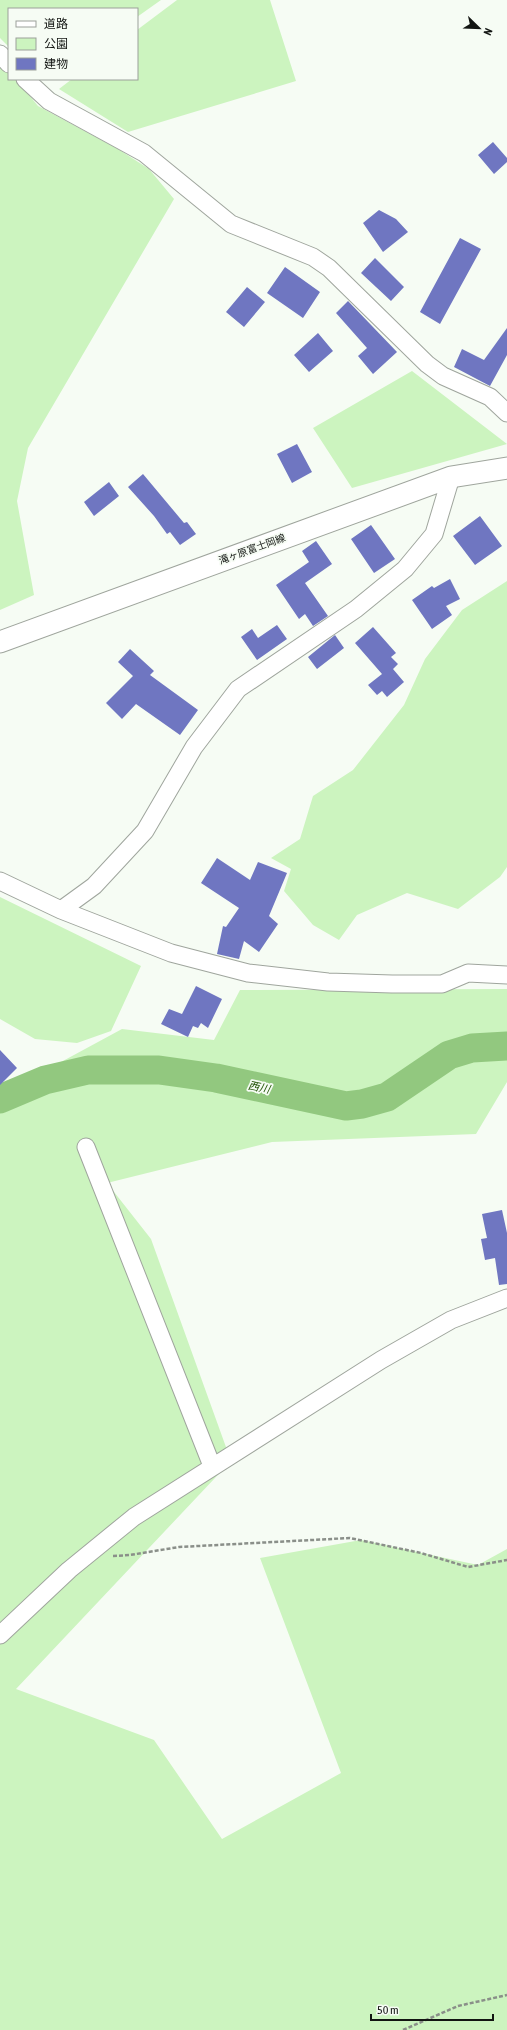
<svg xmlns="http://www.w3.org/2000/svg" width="507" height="2030" viewBox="0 0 507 2030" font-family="'Asap Condensed','Noto Sans JP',sans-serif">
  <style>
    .green { fill: #ccf4bf }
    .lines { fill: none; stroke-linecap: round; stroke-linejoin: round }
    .river { stroke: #92c87f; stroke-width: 29 }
    .building { fill: #6f76c1 }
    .minor-casing { stroke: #9fa59d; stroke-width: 19 }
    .major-casing { stroke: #9fa59d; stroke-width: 23 }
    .path { stroke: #8a8f89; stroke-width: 2.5; stroke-dasharray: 4 2; stroke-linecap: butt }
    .minor { stroke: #fff; stroke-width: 17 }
    .major { stroke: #fff; stroke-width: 21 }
    .labels { text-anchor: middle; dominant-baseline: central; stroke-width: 3.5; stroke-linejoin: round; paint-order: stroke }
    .street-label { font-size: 10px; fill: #121512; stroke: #f6fcf4 }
    .water-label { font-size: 11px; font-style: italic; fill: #215306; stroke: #f6fcf4 }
  </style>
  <rect width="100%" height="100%" fill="#f6fcf4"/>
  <path class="green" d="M0,0h161l-24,17v-8h-128v38l-9,-9z
    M177,0h93l26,81 -168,51 -69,-43 13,-10h65v-49z
    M0,59l9,11v9h7l22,27 80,43 31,20 25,30 -146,249 -11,53 17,94 -34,15z
    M412,371l95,73 -155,44 -39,-60z
    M507,581v286l-7,10 -42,32 -51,-16 -50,22 -18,25 -26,-15 -29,-34 7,-22 -20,-11 29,-19 13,-43 40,-26 51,-65 21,-46 37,-49z
    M0,897l141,69 -30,65 -34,12 -42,-4 -35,-20z
    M507,989v93l-31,52 -204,8 -165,41 44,56 80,222 -215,228 138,51 68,99 119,-66 -81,-215 101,-18 117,25 29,-16v481h-507v-935l122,-66 92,11 26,-50z"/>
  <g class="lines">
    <path class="river" d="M0,1099l45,-19 43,-10h71l57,8 130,28 16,-2 25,-7 62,-42 23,-7 35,-2"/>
  </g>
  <path class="building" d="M493,142l14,16v4l-13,12 -16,-19z
    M379,210l17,9 12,13 -25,20 -20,-29z
    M460,238l21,11 -41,75 -20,-12z
    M375,258l29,29 -13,14 -30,-28z
    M285,267l35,25 -17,26 -36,-25z
    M247,287l18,15 -21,25 -18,-15z
    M348,301l49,51 -24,22 -15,-18 9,-8 -31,-35z
    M507,328v27l-17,31 -36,-19 8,-18 22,11z
    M318,333l15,18 -24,21 -15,-17z
    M297,444l15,28 -20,11 -15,-29z
    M143,474l41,49 3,-1 9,12 -16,11 -10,-13 -3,2 -13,-18 -26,-29z
    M109,482l10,14 -25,20 -10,-14z
    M480,516l22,30 -27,19 -22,-29z
    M371,525l24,34 -21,14 -23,-34z
    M316,541l16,23 -27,19 23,33 -15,10 -8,-12 -6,5 -23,-34 33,-23 -7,-11z
    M450,579l10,20 -14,7 6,9 -20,14 -20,-29 20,-14 2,2z
    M277,625l10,14 -30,21 -16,-23 11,-8 6,9z
    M373,627l23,26 -5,4 7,7 -5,5 11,13 -17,15 -5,-6 -5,4 -9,-10 14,-11 -27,-31z
    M335,635l9,13 -27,21 -9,-12z
    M130,649l24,22 -4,4 48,35 -18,25 -44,-31 -14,15 -16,-16 27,-27 -15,-14z
    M217,858l33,22 8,-18 29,11 -18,43 9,8 -19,28 -15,-11 -5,18 -22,-5 6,-28 3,1 13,-19 -38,-25z
    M196,986l26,13 -14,29 -7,-5 -3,5 -5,-2 -5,11 -27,-13 8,-15 13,5z
    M0,1050l17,18 -17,17z
    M502,1210l5,23v51l-8,1 -4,-27 -10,2 -4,-21 6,-1 -5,-24z"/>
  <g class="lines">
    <defs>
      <path id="minor" d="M0,54l9,10
        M25,79l24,22 95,52 87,71 82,33 16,11 98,96 16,12 47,21 17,16
        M0,881l61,29 110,43 77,20 80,9 64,2h50l26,-11 39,2
        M61,910l33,-24 51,-55 49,-84 44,-58 118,-80 49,-40 29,-35 17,-57
        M86,1147l126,319
        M0,1635l69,-65 65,-53 247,-157 70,-40 56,-22"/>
      <path id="major" d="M0,642l451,-165 56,-9"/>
    </defs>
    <use href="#minor" class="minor-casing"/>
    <use href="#major" class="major-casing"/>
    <path class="path" d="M113,1556l17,-1 49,-8 171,-9 71,15 47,14 39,-7
      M403,2030l55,-24 49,-11"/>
    <use href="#minor" class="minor"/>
    <use href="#major" class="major"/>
  </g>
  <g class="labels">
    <g class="street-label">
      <text transform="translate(252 549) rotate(-20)">滝ヶ原富士岡線</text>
    </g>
    <g class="water-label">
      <text transform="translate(259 1087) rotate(12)">西川</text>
    </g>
  </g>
  <rect x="8" y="8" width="130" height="72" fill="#f6fcf4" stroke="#9ba09a"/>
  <rect x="16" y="21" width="20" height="6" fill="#ffffff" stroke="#9ba09a"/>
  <text x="44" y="28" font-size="12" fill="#121512">道路</text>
  <rect x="16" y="38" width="20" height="12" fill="#ccf4bf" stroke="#9ba09a"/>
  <text x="44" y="48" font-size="12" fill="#121512">公園</text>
  <rect x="16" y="58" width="20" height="12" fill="#6f76c1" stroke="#9ba09a"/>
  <text x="44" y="68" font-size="12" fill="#121512">建物</text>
  <g transform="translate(479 28) rotate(113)" stroke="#f6fcf4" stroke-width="3" paint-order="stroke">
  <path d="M0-3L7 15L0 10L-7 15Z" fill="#121512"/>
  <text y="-6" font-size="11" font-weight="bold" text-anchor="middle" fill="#121512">N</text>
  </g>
  <path d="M371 2014v6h122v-6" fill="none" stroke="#121512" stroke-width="2"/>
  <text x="377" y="2014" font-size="12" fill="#121512" stroke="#f6fcf4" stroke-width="3" paint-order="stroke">50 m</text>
</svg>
